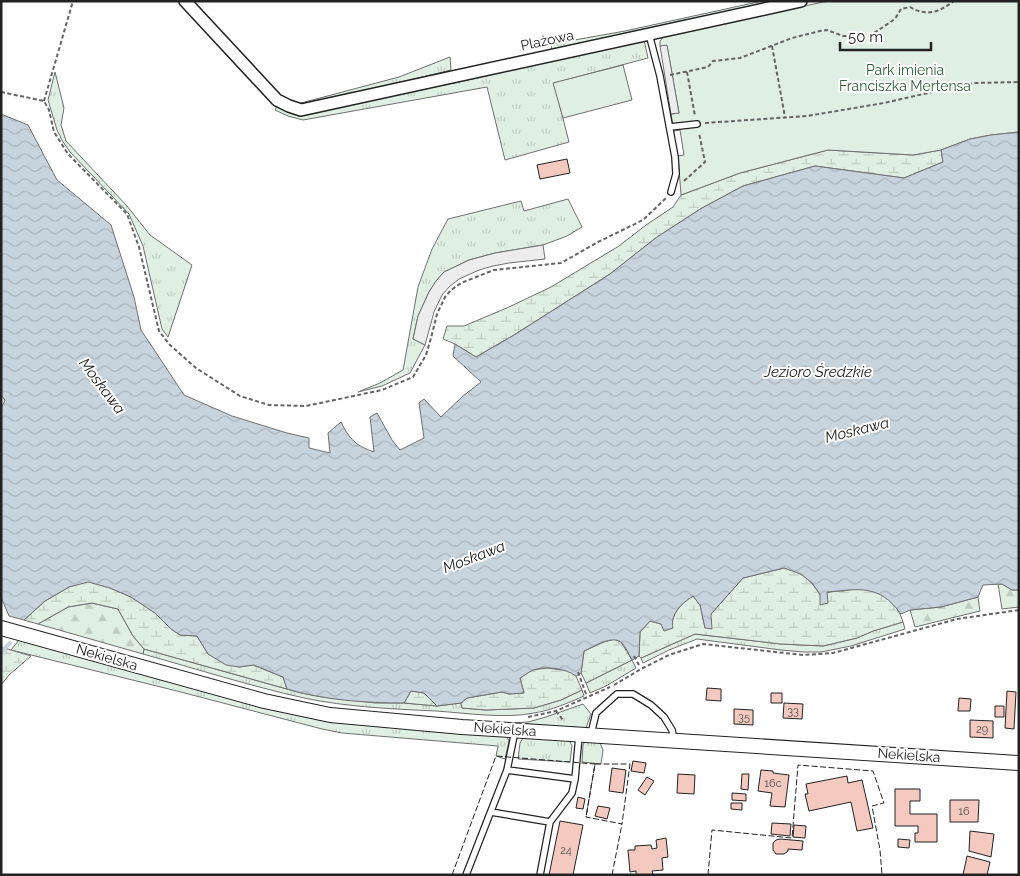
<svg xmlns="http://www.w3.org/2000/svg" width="1020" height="876" viewBox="0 0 1020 876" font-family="Raleway,sans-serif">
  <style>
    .grass { fill: url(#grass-tufts); stroke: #6f6f6f }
    .forest { fill: url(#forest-firs); stroke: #6f6f6f }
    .wetland { fill: url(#wetland-marsh); stroke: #6f6f6f }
    .park { fill: #e0efe3; stroke: #6f6f6f }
    .parking { fill: #ededed; stroke: #6f6f6f }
    .water { fill: url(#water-waves); stroke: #6f6f6f }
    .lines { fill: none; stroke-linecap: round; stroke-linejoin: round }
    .stream { stroke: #c7d3dd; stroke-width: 4 }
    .building { fill: #f3c9c0; stroke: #222 }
    .service-casing { stroke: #222; stroke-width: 8 }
    .minor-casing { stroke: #222; stroke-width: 14 }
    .tertiary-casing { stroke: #222; stroke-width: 16 }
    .path { stroke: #646464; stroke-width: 2; stroke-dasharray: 4 2.5; stroke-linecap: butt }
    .service { stroke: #fff; stroke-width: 5.5 }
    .minor { stroke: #fff; stroke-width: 11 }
    .tertiary { stroke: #fff; stroke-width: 14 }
    .fence { stroke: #222; stroke-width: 1; stroke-dasharray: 6 2.5; stroke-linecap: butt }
    .labels { text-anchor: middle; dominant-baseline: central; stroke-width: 4; stroke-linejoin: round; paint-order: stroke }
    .number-label { font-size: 11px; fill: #564c4a }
    .street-label { font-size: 14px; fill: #222; stroke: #fff }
    .park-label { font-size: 14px; fill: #2f5e38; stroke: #fff }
    .water-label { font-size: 15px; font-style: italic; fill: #222; stroke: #fff }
  </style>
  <defs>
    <pattern id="grass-tufts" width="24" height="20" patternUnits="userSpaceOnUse" patternTransform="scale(1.25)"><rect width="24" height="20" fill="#e0efe3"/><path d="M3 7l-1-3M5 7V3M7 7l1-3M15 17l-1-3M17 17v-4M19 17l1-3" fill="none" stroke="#c0cdc2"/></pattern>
    <pattern id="forest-firs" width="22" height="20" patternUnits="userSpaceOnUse" patternTransform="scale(1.25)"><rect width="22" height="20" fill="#e0efe3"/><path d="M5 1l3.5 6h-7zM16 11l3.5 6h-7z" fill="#c0cdc2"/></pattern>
    <pattern id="wetland-marsh" width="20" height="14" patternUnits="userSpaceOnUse" patternTransform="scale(1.25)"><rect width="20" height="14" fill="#e0efe3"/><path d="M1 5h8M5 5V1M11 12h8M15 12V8" fill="none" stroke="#c0cdc2"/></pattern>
    <pattern id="water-waves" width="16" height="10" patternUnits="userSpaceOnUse" patternTransform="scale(1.25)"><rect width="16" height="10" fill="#c7d3dd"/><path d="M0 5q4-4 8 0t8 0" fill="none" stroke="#abb5bd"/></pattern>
  </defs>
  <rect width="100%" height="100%" fill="#fff"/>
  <path class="grass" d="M762,1h16l-131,28 -96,21 1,-6 73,-13z
    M644,40l4,18 -94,25 15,59 -64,18 -18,-73 -184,33 -15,-4 -13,-6 2,-4 13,6 13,3 183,-39z
    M450,57l1,13 -135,33h-15l98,-26z
    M55,72l9,36 -3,17 5,16 61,65 23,29 42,30 -24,72 -6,-8 -19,-83 -14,-32 -58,-61 -8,-11 -6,-12 -9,-30z
    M568,199l14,28 -15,9 -24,9 -48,8 -26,7 -25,12 -8,9 -7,11 -11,24 -5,23 12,6 -15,28 -28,13 -24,6 22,-9 23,-13 15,-83 14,-38 16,-30 73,-18 3,10z
    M903,622l2,7 -54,17 -30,6h-18l-22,-2 -84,-11 -28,11 -26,13 -2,-5 54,-24 86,10 42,2 34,-8 16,-7z
    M19,640l15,3 274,74 33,6 160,11 6,3 2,4 -4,18 -9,-3 2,-10 -156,-13 -20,-4 -141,-37 -170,-42z
    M144,649l157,44 22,4 52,6h29l33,3 24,-3 1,5 24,2 48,-2 27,-8 21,-10 2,6c-16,7 -32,14 -50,17 -29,6 -68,0 -98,-2 -44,-2 -89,-4 -132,-13 -54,-12 -107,-29 -161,-44z
    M632,660l4,8 -30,18 -16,7 -4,-10z
    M583,704l8,10 -5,14 -75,-5 17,-1 18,-5z
    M524,736l45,4 3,6 -2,16 -52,-3 2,-16z
    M585,741l15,2 3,7 -2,14 -19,-2 1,-17z"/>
  <path class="forest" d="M998,584h4l10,6h7v17l-17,2z
    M978,597l2,14 -65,16 -5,-17 31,-3z
    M92,603l26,6 15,27 11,13 -1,5 -105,-30 30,-17z"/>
  <path class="wetland" d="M828,150l85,5 28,-5 2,12 -39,16 -89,-12 -72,20 -41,22 -45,29 -47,37 -96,61 -38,22 -21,-13 -12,-5 4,-13h17l45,-19 42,-20 68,-41 27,-21 27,-18 8,-12 59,-22z
    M784,568c19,6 25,9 36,27 8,-3 15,-4 23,-4 6,-1 11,-2 16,-2 21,0 39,14 44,33l-30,9 -16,7 -34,8 -42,-2 -86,-10 -54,24 -2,-2 1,-24 10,-11 11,3 11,-2c3,-12 10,-19 21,-26l7,9 5,23 6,-14 32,-36z
    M88,581l22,7 21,9 24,16 16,16 9,6 17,1 11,18 31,13 14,-2 30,12 4,12 -143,-40 -11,-13 -15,-27 -26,-6 -24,4 -30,17 -14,-4 21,-19 24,-14z
    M615,639l6,3 11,18 -46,23 -5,-10 3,-22 20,-9z
    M1,647l30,9 -22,19 -8,10z
    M547,668l23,3 6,5 6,14 -21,10 -27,8 -48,2 -24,-2 -1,-5 6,-5 35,-6 7,2 15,-1 -4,-15 12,-8z
    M411,691l13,2 13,13 -33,-3z"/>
  <path class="park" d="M828,1h191v131l-28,3 -21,4 -29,11 -28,5 -85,-5 -88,23 -59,22 -3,-39 6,-1 -4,-25 -6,1 -3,-17 8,-1 -12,-67h-7v-5l4,-5z
    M623,65l9,35 -69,18 -10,-35z"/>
  <path class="parking" d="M667,45l12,68 -8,1 -11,-68z
    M543,245l2,14 -36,4 -16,3 -14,4 -20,9 -10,8 -7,8 -8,17 -9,33 -12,-6 5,-23 11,-24 7,-11 8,-9 25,-12 26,-7z"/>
  <path class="water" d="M1,114l27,11 29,55 54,45 23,72 7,33 43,65 48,21 55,17 22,5v10l21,5 -2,-20 13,-11c8,17 15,24 33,30l-4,-35 7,-4 15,27 8,10 24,-12 -5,-35 5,-4 17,18 22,-21 18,-14 -28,-26 2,-12 21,13 38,-22 96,-61 47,-37 45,-29 41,-22 72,-20 89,12 39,-16 -2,-12 29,-11 21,-4 28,-3v458h-7l-10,-6 -19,1 -5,12 -37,10 -31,3 -9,4c-22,-30 -41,-25 -74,-22l1,11 -8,2v-11l-8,-11 -11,-9 -17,-6 -41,10 -32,36 1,15 -7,-1 -5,-23 -7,-9c-12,8 -23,18 -20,32l-9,3 -3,-7 -11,-3 -10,11 -1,24 -7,4c-3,-5 -6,-13 -10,-17 -9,-9 -29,4 -38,8l-3,22 -5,3c-11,-8 -33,-11 -45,-5 -4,2 -7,5 -11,7l4,15 -15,1 -7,-2 -35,6 -6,5 -24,3 -13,-13 -13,-2 -7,12c-38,0 -81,-3 -117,-14l-4,-12 -29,-12 -15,2 -13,-2 -18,-11 -11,-18 -17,-1 -9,-6 -16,-16 -24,-16 -21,-9 -22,-6 -19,5 -24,14 -21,19 -15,-4 -8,-19v-188l4,-9 -4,-5z"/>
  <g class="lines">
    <path class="stream" d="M1,652l9,-9"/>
  </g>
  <path class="building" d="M567,159l3,14 -30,6 -3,-14z
    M707,688l14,1v12l-15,-1z
    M1007,691l9,1 -2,37 -9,-1z
    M771,693h11v10h-11z
    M959,698l12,1 -1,12h-12z
    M784,703l19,1 -1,15 -19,-1z
    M995,706h9v11h-9z
    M734,709l19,1v15l-19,-1z
    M970,720l23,1v17l-23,-1z
    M633,761l13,2 -2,10 -13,-2z
    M612,768l14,2 -3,23 -14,-2z
    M761,770l12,1v2l16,2 -4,32 -15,-1 2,-13 -14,-2z
    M678,774l17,1 -1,19 -17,-1z
    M742,774h7l-1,16 -7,-1z
    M847,776l1,7 14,-3 11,48 -16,3 -6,-29 -42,9 -4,-17h3l-2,-10z
    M647,777l7,4 -9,14 -7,-5z
    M895,789h25v12h-10v13h27v28h-22v-9h3v-7h-23z
    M732,793l14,1v7l-14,-1z
    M578,797l7,2 -2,10 -7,-1z
    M950,800h29l-1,22h-28z
    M731,803h11v7l-11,-1z
    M598,806l12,2 -3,11 -12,-3z
    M560,821l23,4 -10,50h-24z
    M772,823l19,1 -1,12 -19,-2z
    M794,825l12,1 -1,12 -12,-1z
    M970,831l24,3 -3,23 -22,-6z
    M666,838l2,19 -6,1 1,12 -11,1 1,3 -4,1h-13v-4l-6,1 -2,-22h7v-4l16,-1 1,4 5,-1 -1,-8z
    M780,839l23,2 -1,9 -14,-1v2l-4,3h-8l-3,-4v-7l3,-3z
    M898,839l12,1 -1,8 -11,-1z
    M967,856l23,6 -3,13h-24z"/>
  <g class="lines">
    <defs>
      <path id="service" d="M649,34l11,42 15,81 1,17 -5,18
        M670,127l27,-3
        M591,734l5,-21 21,-19h16l18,11 13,12 8,13 2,10
        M507,770l68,9
        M491,812l59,10
        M466,875l41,-105 8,-39
        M540,875l10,-53 22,-29 3,-14 4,-43"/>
      <path id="minor" d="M185,1l92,99 12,6 12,4 500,-109"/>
      <path id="tertiary" d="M1,628l263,73 66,14 132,12 557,36"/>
    </defs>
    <use href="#service" class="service-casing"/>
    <use href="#minor" class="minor-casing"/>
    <use href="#tertiary" class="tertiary-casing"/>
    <path class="path" d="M772,46l13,71
      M687,72l8,44
      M670,75l38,-8 5,-6 27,-3 52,-20 28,-7 7,-1 16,6 28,-1 24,-16 6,-10 9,-2c17,10 29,5 44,-6
      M1,92l43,9 5,9 5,22 14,22 59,60 12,33 20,84 11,14 26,23 44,28 29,9 37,1 76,-16 31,-13 13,-22 5,-17 6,-24 8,-17 6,-7 10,-7 33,-13 67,-7 37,-21 45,-22 23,-22
      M44,101l29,-100
      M705,123l102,-7 77,-13 61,-14 30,-6 44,-1
      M684,181l21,-19 -6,-29
      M634,656l5,9
      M578,672l8,22
      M614,685l27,-16 28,-14 34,-11 100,11 30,-2 124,-34 62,-9
      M556,711l7,9
      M528,717l28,-6 54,-24"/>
    <use href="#service" class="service"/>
    <use href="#minor" class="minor"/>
    <use href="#tertiary" class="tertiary"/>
    <path class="fence" d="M595,764h35l-8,60 -36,-7z
      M452,875l44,-119 99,8 -9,53
      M612,875l10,-51h-1
      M708,875l4,-45 80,8 6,-73 75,6 11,32 -12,3 8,44 2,25"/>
  </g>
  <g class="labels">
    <g class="number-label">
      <text x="793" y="711">33</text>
      <text x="744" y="717">35</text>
      <text x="982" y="729">29</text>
      <text x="773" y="783">16c</text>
      <text x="964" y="811">16</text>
      <text x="566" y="850">24</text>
    </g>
    <g class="street-label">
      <text transform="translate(547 40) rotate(-12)">Plażowa</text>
      <text transform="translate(107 657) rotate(16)">Nekielska</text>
      <text transform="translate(505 729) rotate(4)">Nekielska</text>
      <text transform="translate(909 755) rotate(4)">Nekielska</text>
    </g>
    <g class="park-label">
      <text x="905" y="70">Park imienia<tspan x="905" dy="16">Franciszka Mertensa</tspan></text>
    </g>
    <g class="water-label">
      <text x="818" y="372">Jezioro Średzkie</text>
      <text transform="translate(102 386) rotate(53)">Moskawa</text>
      <text transform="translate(857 430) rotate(-14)">Moskawa</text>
      <text transform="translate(474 557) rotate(-21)">Moskawa</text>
    </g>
  </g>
  <rect width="1020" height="876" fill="none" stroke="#222222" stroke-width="5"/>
  <path d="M840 42v8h91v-8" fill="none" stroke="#222222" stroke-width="2.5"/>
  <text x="848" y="42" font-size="15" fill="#222222" stroke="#ffffff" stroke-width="4" paint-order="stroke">50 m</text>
</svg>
